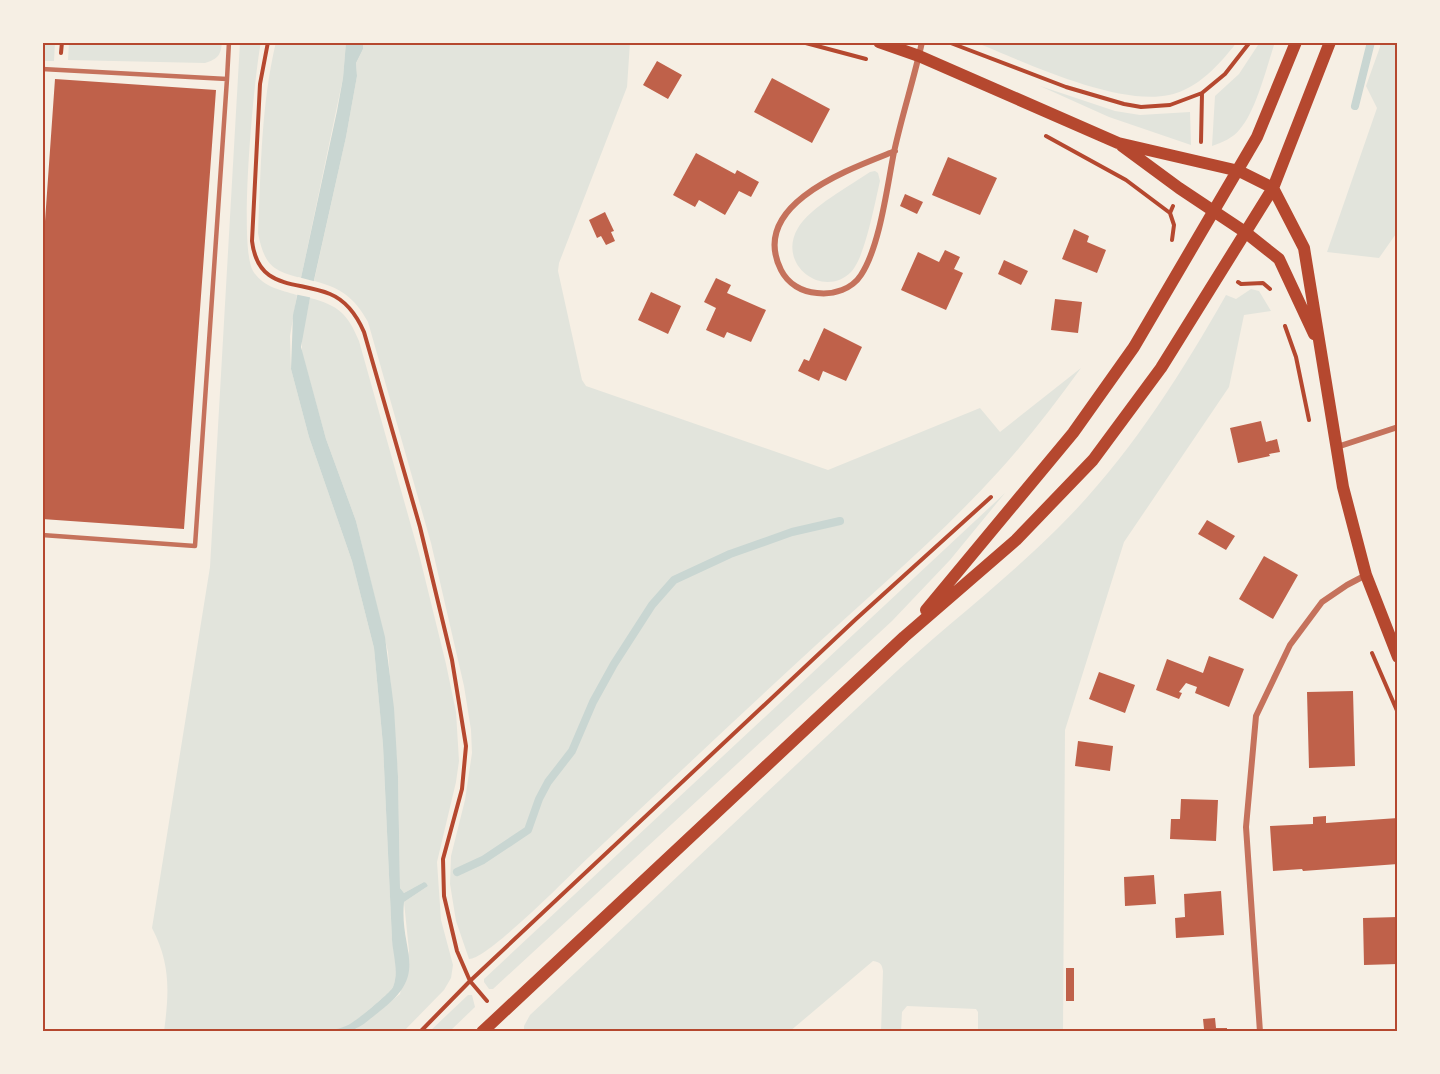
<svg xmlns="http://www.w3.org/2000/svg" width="1440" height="1074" viewBox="0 0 1440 1074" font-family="'Work Sans',sans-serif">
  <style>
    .green { fill: #e2e4dc }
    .water { fill: #c9d6d2 }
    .pier { fill: #f6efe4 }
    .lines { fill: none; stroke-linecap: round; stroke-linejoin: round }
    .stream { stroke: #c9d6d2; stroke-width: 8 }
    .building { fill: #bf614a }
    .path { stroke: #b5482f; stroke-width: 4 }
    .service { stroke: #c5725c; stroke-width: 4.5 }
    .minor { stroke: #c5725c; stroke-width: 6 }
    .secondary { stroke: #b5482f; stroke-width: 12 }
    .neatline { fill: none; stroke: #b5482f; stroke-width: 2 }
  </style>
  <rect width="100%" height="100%" fill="#f6efe4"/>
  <path class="green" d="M42,42h13l-1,19h-12z
    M69,42h153c-1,13 -4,17 -17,21l-137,-3z
    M240,42h21c-7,34 -23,204 -8,229 10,16 27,19 44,24l-7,41 1,33 18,68 43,124 22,87 9,97 9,195c3,13 6,35 1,47 -3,6 -40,37 -47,40 -7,2 -16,3 -23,5h-159c5,-39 7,-68 -12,-104l58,-361z
    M276,42h70l-3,36 -42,200c-29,-7 -37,-14 -43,-45 3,-64 3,-128 18,-191z
    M363,42h267l-3,45 -68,176 -1,8 24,109 4,6 242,84 152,-62 20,24 81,-64c-26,36 -53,71 -82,103 -57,63 -122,118 -184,175 -76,70 -151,141 -226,211 -18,17 -102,103 -120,102l-13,-38 -6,-37 1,-28 14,-56 7,-47 -1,-23 -7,-44 -33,-143 -63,-221c-14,-25 -27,-34 -54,-41l32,-144 11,-61 -1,-13 7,-14z
    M975,42h262c-17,22 -39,47 -68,53 -52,11 -145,-33 -194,-53z
    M1260,42h15c-8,24 -19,69 -35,87 -7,9 -17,13 -28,17l3,-50 24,-22z
    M1380,42h18v189l-19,27 -52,-6 50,-144 -11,-22 14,-39z
    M1040,86l75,25 25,4 50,-3 1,33 -82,-28z
    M875,171l3,2 2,8c-5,21 -15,77 -29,91 -28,28 -75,-8 -53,-44 11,-20 53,-43 72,-56z
    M1251,289l8,2 12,20 -27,4 -15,72 -105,155 -59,188 -2,302h-85v-20l-2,-3 -69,-3 -5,6 -1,20h-20l2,-61c-1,-6 -2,-9 -10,-10l-84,71h-265v-6l6,-11c118,-110 235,-222 354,-332 56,-53 119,-100 174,-155 68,-67 121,-150 168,-233l10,4z
    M310,298c28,7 38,16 49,43l60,213 27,110 10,48 3,49 -3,21 -19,80 4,58 12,45 -2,13 -7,12 -41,42h-51l48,-38 9,-43 -5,-49 24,-16 -4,-4 -20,11 -4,-5 -2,-112 -10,-124 -32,-131 -30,-82 -24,-86v-17z
    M1005,493l-55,67 -58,61 -399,368h-4l-5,-7v-3z
    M468,995h4l3,12 -26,25h-20z"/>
  <path class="water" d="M346,42h17v7l-7,14 1,13 -11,61 -36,161 -9,49 25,92 30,82 29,116 9,71 4,68 2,112 4,5 20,-11 2,1 2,3 -24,16c-5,50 27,70 -24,109 -26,21 -24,21 -57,21 7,-2 16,-3 23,-6 7,-2 44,-33 47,-39 6,-15 0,-33 -1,-47l-9,-195 -9,-97 -22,-87 -43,-124 -18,-68 2,-54 44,-204 6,-33z"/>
  <path class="pier" d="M298,277l19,5 -4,16 -19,-4z"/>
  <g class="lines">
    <path class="stream" d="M1355,106l16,-64
      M457,872l26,-12 45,-30 11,-31 9,-17 24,-31 21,-49 21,-38 38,-59 22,-25 56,-26 62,-22 48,-11"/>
  </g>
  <path class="building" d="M657,61l25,14 -14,24 -25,-14z
    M772,78l58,31 -18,34 -58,-31z
    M55,79l161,11 -32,439 -142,-10v-255z
    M696,153l39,21 2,-4 22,12 -8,15 -12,-6 -14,24 -26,-15 -4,7 -22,-12z
    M948,157l49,21 -17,37 -48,-20z
    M905,194l18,8 -6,12 -17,-8z
    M605,212l9,19 -3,1 4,9 -9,4 -5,-9 -4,2 -8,-18z
    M1074,229l15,7 -2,6 19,8 -9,23 -35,-14z
    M945,250l15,7 -6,12 9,4 -17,37 -45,-20 17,-38 21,10z
    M1004,260l24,11 -7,14 -23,-11z
    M716,278l15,7 -4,8 39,17 -15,32 -24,-10 -3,6 -18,-8 10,-22 -12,-6z
    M651,292l30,14 -13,28 -30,-14z
    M1055,299l27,3 -4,31 -27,-3z
    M824,328l38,19 -16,34 -23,-10 -4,10 -21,-10 6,-12 5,2z
    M1261,421l5,21 11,-3 3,13 -11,2 1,2 -32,7 -8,-35z
    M1207,520l28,16 -9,14 -28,-16z
    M1264,556l34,19 -25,44 -34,-20z
    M1209,656l35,13 -15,38 -34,-14 2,-6 -11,-4 -7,9 3,1 -3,6 -23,-9 11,-31 36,14z
    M1099,672l36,13 -10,28 -36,-14z
    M1353,691l2,75 -46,2 -2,-76z
    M1078,741l35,5 -3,25 -35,-5z
    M1181,799l37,1 -2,41 -46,-2 1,-20h9z
    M1326,816v7l72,-5v46l-95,7 -1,-2 -29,2 -3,-45 43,-2v-7z
    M1154,875l2,29 -31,2 -1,-29z
    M1221,891l3,44 -48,3 -1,-20 10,-1 -1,-23z
    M1398,917v47l-34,1 -1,-47z
    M1066,968h8v33h-8z
    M1215,1018l1,10h11v4h-37v-2l14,-1 -1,-10z"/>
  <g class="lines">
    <path class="path" d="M268,42l-8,42 -8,157c6,49 42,39 78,53 17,7 27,22 34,38l56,195 32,133 14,86 -4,43 -19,70 1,37 13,55 13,30 17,20
      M802,42l64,17
      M948,42l118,45 58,17 17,3 29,-2 32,-12
      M61,53l1,-11
      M1046,136l80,44 44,33
      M1201,142l1,-49 23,-19 25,-32
      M1172,240l2,-15 -4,-12 3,-7
      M1238,282l3,2 22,-1 7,6
      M1285,326l11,31 13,63
      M1372,653l26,60
      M420,1032l50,-51 386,-362 135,-122"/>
    <path class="service" d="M42,69l185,10 -32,467 -153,-11
      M227,79l2,-37"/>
    <path class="minor" d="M895,151c-45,18 -147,53 -114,119 7,14 21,22 36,23 17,2 35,-4 44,-18 19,-29 26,-88 33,-123 8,-37 20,-73 28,-110
      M1337,447l61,-20
      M1260,1032l-14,-205 10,-111 34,-71 32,-43 25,-17 19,-10"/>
    <path class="secondary" d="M879,42l40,14 199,87 121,28 34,17 31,60 39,239 23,88 32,82
      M1122,146l57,42 66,44 34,27 35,75
      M926,610l147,-177 61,-86 123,-210 39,-95
      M482,1032l422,-395 112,-97 77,-80 68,-92 112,-180 57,-146"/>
  </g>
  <rect width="1440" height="1074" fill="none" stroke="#f6efe4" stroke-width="87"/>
  <rect x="44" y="44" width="1352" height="986" class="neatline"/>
</svg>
